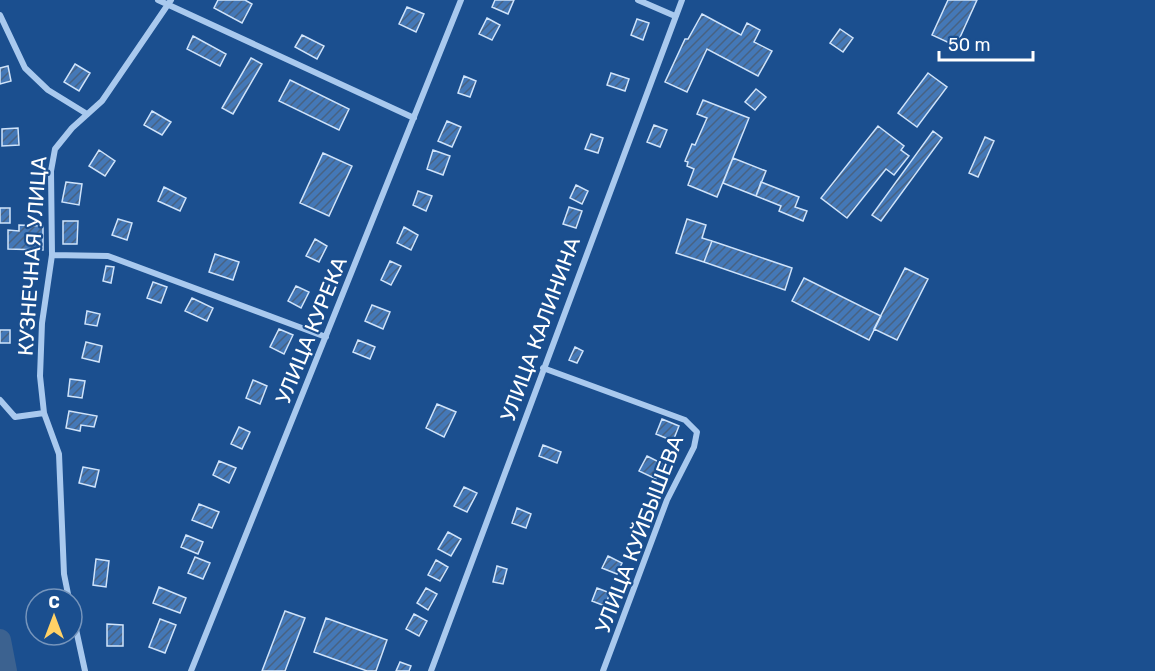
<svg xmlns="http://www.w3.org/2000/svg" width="1155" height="671" viewBox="0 0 1155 671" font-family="Rubik,sans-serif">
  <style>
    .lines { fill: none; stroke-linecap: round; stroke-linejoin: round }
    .river { stroke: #3c6290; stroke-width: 22 }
    .building { fill: url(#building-hatch); stroke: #cfe3fa; stroke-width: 1.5 }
    .street { stroke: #a9c9ee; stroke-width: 6 }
    .labels { text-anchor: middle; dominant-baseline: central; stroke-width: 4.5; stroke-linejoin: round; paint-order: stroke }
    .street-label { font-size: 21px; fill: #fff; stroke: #1b4f8f }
  </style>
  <defs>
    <pattern id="building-hatch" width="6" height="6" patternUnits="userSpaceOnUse" patternTransform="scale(1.5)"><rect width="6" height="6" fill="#4478b7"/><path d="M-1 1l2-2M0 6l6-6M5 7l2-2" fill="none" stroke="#486282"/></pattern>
  </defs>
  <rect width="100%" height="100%" fill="#1b4f8f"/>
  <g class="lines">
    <path class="river" d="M0,640l6,31"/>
  </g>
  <path class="building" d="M218,0h27l7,4 -10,19 -28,-15z
    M495,0h19l-6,14 -16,-7z
    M948,0h29l-21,46 -24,-11z
    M407,7l17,7 -8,18 -17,-8z
    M702,14l39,21 6,-12 13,7 -6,12 18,9 -14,25 -51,-27 -20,43 -22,-10 20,-43h3z
    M487,18l13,7 -8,15 -13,-6z
    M637,19l12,4 -6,17 -12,-5z
    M840,29l13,9 -10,14 -13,-9z
    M302,35l22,11 -7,13 -22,-12z
    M193,36l33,18 -6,12 -33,-17z
    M251,58l11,6 -29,50 -11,-6z
    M75,64l15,9 -11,18 -15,-9z
    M8,66l3,15 -11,3v-16z
    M611,73l18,6 -4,12 -18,-6z
    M928,73l19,14 -30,40 -19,-14z
    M464,76l12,5 -6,16 -12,-4z
    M290,80l59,29 -10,21 -60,-29z
    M756,89l10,8 -11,13 -10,-8z
    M703,100l46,18 -32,79 -29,-12 6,-16 -7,-3 1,-4 -3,-1 7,-17 3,1 12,-27 -10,-4z
    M152,111l19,11 -9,13 -18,-10z
    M447,121l14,6 -9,20 -14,-6z
    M654,125l13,5 -7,17 -13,-5z
    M878,126l26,20 -3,4 8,6 -15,19 -8,-6 -39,49 -26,-20z
    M18,128l1,17 -17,1v-17z
    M933,131l9,7 -61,83 -9,-6z
    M591,134l12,4 -5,15 -13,-4z
    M985,137l9,4 -16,36 -9,-4z
    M99,150l16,11 -10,15 -16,-10z
    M433,150l17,6 -7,19 -16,-6z
    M323,153l29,13 -23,50 -29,-13z
    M733,158l33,13 -10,25 -33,-13z
    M66,182l16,2 -3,21 -17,-3z
    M761,182l38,15 -4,10 12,4 -4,10 -24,-10 2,-5 -25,-10z
    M576,185l12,6 -6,13 -12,-6z
    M164,187l22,11 -6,13 -22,-10z
    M418,191l14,5 -6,15 -13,-6z
    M569,207l13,4 -6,17 -13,-4z
    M0,208h10v15h-10z
    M118,219l14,4 -5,17 -15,-5z
    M687,219l19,6 -4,13 10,3 -8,21 -28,-9z
    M63,221h15l-1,23h-14z
    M19,225l24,1v24l-35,-1v-19l11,1z
    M404,227l14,8 -7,15 -14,-7z
    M315,239l12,7 -8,16 -13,-6z
    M712,241l80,27 -7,22 -81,-28z
    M215,254l24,8 -6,18 -24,-8z
    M390,261l11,5 -10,19 -10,-5z
    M106,266l8,1 -3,16 -8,-2z
    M905,268l23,11 -31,61 -23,-11z
    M804,278l77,38 -12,24 -77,-39z
    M153,282l14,5 -6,16 -14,-5z
    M296,286l13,6 -8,16 -13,-7z
    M192,298l21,10 -6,13 -22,-10z
    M372,305l18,7 -7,17 -18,-8z
    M87,311l13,3 -3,12 -12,-2z
    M279,329l14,6 -9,19 -14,-7z
    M0,330h10v13h-10z
    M358,340l17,7 -5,12 -17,-7z
    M86,342l16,4 -3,16 -17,-4z
    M575,347l8,4 -6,12 -8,-3z
    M70,379l15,2 -3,17 -14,-2z
    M253,380l14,6 -7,18 -14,-6z
    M437,404l19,8 -12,25 -18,-9z
    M69,411l28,5 -3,11 -13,-2 -1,6 -14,-3z
    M662,419l17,7 -6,15 -17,-7z
    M239,427l11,5 -8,17 -11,-5z
    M543,445l18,7 -4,11 -18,-7z
    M647,456l16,8 -7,15 -17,-8z
    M219,461l17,7 -7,15 -16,-8z
    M83,467l16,3 -4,17 -16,-4z
    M464,487l13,6 -10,19 -13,-6z
    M199,504l20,8 -7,16 -20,-8z
    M517,508l14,6 -5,14 -14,-5z
    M448,532l13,7 -10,17 -13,-7z
    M186,535l17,7 -5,12 -17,-7z
    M608,556l14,7 -5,11 -15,-6z
    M195,557l15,6 -7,16 -15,-6z
    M96,559l13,2 -3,26 -13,-2z
    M436,560l12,7 -8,14 -12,-6z
    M497,566l10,3 -4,15 -10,-2z
    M159,587l27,11 -6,15 -27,-10z
    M426,588l11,6 -9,16 -11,-7z
    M597,588l13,5 -5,13 -13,-5z
    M285,611l20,7 -20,53h-23z
    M414,614l13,7 -8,15 -13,-7z
    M326,618l61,22 -11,31h-9l-53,-19z
    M160,619l16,6 -11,28 -16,-6z
    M107,624l16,1v21h-16z
    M400,662l11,4 -2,5h-13z"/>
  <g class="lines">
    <path class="street" d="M158,0l256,118
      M638,0l37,16
      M0,15l25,53 23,22 39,24
      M52,255l56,1 218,81
      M543,368l142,52 12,12 -3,15 -27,53 -64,171
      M0,400l15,17 29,-4
      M69,599l-5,-25 -5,-120 -15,-41 -4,-37 2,-53 10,-68 -1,-84 4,-22 17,-21 30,-27 69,-101
      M72,611l13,60
      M191,671l270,-671
      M431,671l251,-671"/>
  </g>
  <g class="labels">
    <g class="street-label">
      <text transform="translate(32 256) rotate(-86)">КУЗНЕЧНАЯ УЛИЦА</text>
      <text transform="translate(540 329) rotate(-70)">УЛИЦА КАЛИНИНА</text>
      <text transform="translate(311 330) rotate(-68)">УЛИЦА КУРЕКА</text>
      <text transform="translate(639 534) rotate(-69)">УЛИЦА КУЙБЫШЕВА</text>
    </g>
  </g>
  <g transform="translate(54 617)"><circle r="28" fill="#1b4f8f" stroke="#7695bc" stroke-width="1.5"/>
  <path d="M0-4.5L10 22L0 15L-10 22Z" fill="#ffd166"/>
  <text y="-9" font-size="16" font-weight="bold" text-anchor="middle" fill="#ffffff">С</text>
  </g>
  <path d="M939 51v9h94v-9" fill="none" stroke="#ffffff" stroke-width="3"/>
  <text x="948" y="51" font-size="18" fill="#ffffff" stroke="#1b4f8f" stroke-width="4.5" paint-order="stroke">50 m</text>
</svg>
